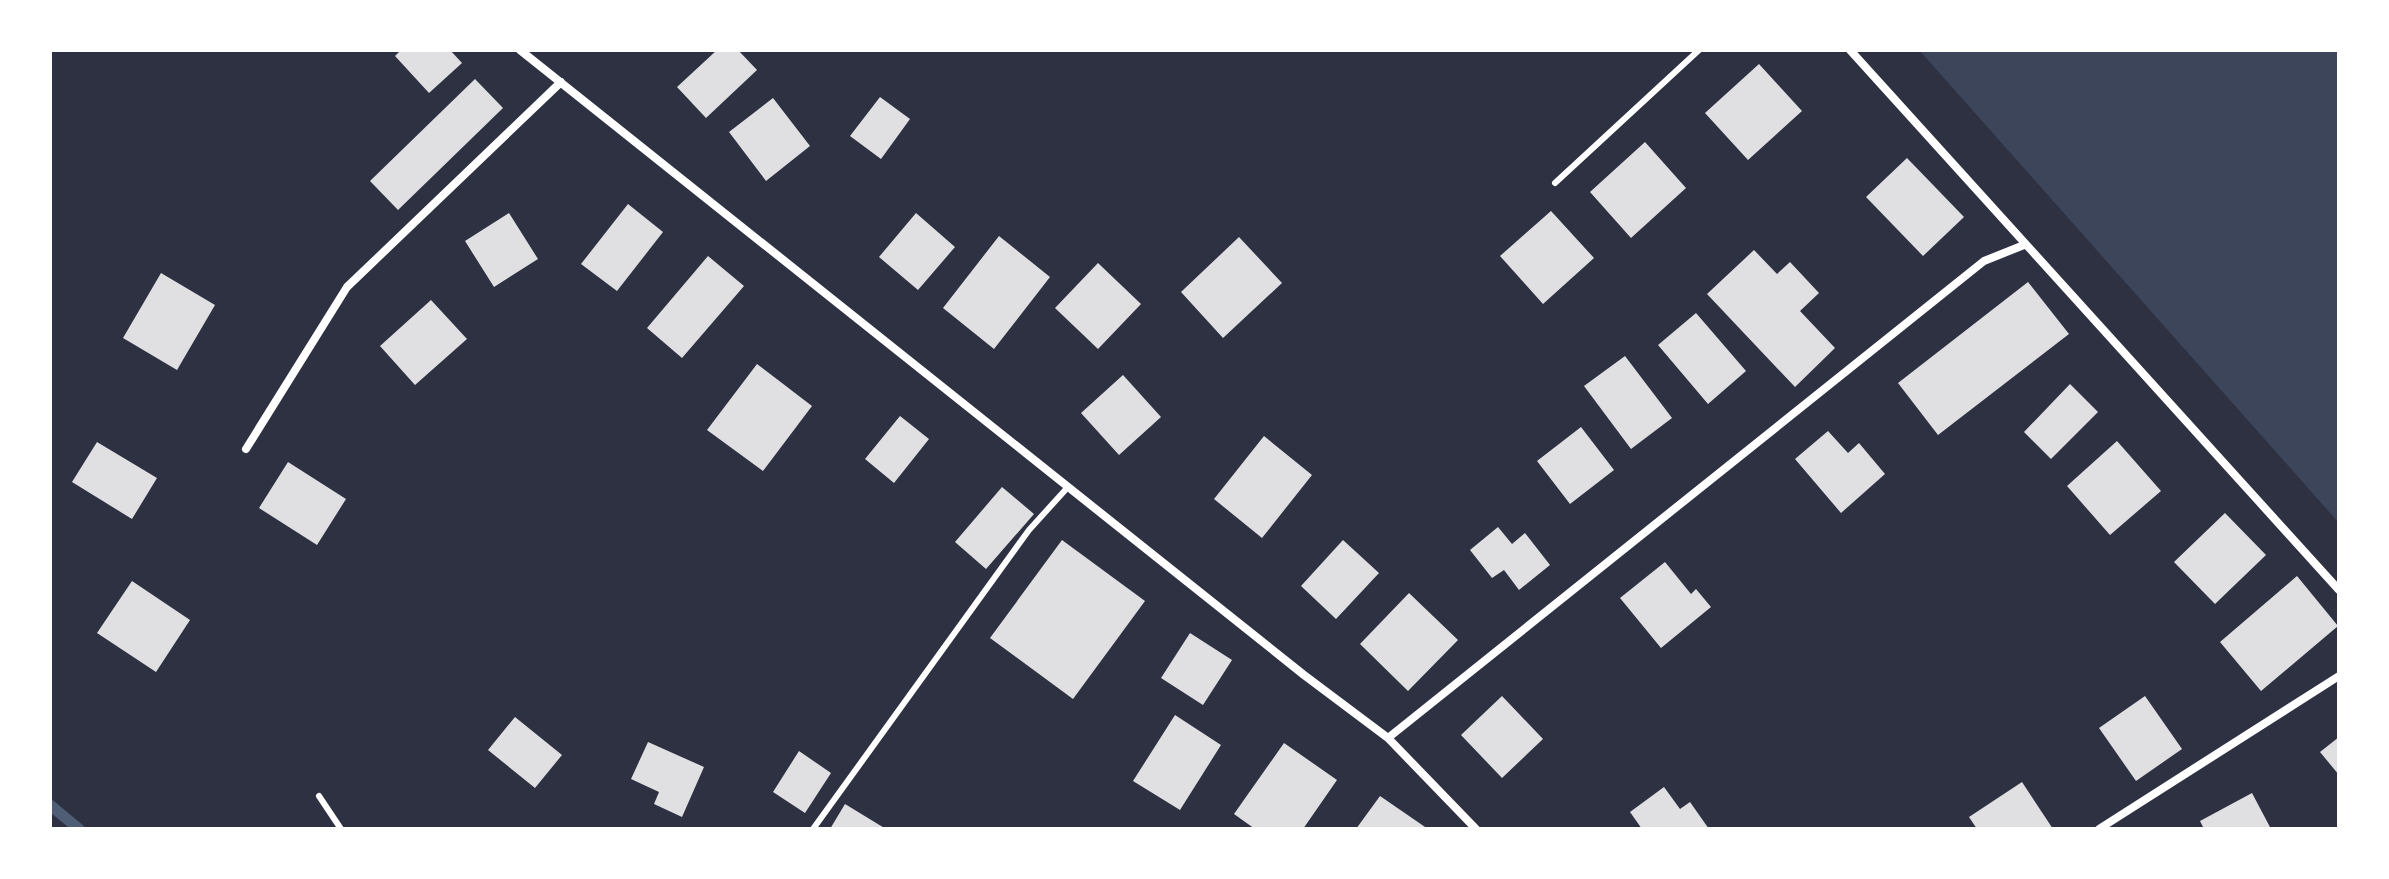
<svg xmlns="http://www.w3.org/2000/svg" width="2389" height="879" viewBox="0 0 2389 879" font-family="'DM Sans',sans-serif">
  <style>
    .green { fill: #3c4559 }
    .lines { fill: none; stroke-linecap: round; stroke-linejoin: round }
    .stream { stroke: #4f5d75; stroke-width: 11 }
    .building { fill: #e0e0e3 }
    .service { stroke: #fff; stroke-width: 6 }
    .minor { stroke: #fff; stroke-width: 8 }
  </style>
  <rect width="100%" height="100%" fill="#2d3142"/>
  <path class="green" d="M1919,50h420v473z"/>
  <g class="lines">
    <path class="stream" d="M50,805l29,24"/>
  </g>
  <path class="building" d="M401,50h49l12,13 -33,30 -34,-37z
    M717,50h21l19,20 -51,48 -29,-31z
    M1759,64l43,47 -54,49 -43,-47z
    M475,79l28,29 -105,102 -28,-29z
    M880,97l30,22 -29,40 -31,-23z
    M773,98l37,48 -44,35 -37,-49z
    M1645,142l41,46 -55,50 -41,-46z
    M1907,158l57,59 -41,39 -57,-59z
    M628,204l35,28 -46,59 -36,-27z
    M1551,211l43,47 -51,46 -43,-48z
    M509,213l29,46 -44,28 -29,-46z
    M916,213l39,34 -37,43 -39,-33z
    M999,236l51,41 -56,72 -51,-41z
    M1239,237l43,46 -59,55 -42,-46z
    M1754,250l23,24 13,-12 29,31 -19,18 35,37 -40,39 -88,-93z
    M708,256l36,30 -62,72 -35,-30z
    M1098,263l43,41 -43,45 -43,-41z
    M161,273l54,32 -38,65 -54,-32z
    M2028,282l41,52 -131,101 -40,-52z
    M431,300l36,39 -52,46 -35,-39z
    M1696,313l50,58 -38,33 -50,-59z
    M1625,356l47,62 -41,31 -47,-63z
    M757,364l55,42 -49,65 -56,-41z
    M1123,375l38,42 -42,38 -38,-42z
    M2070,384l28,28 -47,47 -27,-27z
    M900,416l29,23 -35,44 -29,-24z
    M1581,427l33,43 -44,34 -33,-43z
    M1828,431l20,22 11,-10 26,31 -44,39 -46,-54z
    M1264,436l48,39 -50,63 -48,-39z
    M2117,441l44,50 -51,44 -43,-49z
    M97,442l60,36 -25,41 -60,-37z
    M288,462l58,37 -29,46 -58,-37z
    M1002,487l32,27 -48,55 -31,-27z
    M2225,513l41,42 -51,49 -41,-42z
    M1498,527l14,17 13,-11 25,32 -31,25 -15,-20 -12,8 -22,-28z
    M1062,540l83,61 -72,98 -83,-61z
    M1343,540l36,33 -43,46 -35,-33z
    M1665,562l26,32 5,-5 15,18 -50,41 -41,-50z
    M2297,576l41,50 -77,65 -41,-49z
    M132,581l58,39 -34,52 -59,-39z
    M1409,593l49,47 -50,51 -48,-47z
    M1190,633l42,27 -29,45 -42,-27z
    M1502,696l41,43 -41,39 -41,-43z
    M2145,696l37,53 -46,32 -37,-53z
    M1175,715l46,30 -41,65 -47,-29z
    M515,717l47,38 -27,33 -47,-38z
    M2339,737v38l-19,-23z
    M648,742l56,25 -22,50 -28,-13 5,-12 -28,-13z
    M1284,743l53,37 -34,49h-48l-21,-15z
    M799,751l32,22 -26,40 -32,-21z
    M2022,782l31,47h-76l-8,-12z
    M1664,787l16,22 10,-7 19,27h-67l-12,-17z
    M2252,793l19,36h-67l-4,-8z
    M1380,796l48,33h-72z
    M845,804l41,25h-56z"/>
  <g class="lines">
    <path class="service" d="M1555,183l144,-133
      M319,796l22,33
      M813,829l216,-299 39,-43"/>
    <path class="minor" d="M520,50l784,625 84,63 88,91
      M1850,50l489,540
      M246,449l101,-162 214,-205
      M1388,738l596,-477 40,-16
      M2099,829l240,-153"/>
  </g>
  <rect width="2389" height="879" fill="none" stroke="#ffffff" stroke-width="104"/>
</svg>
